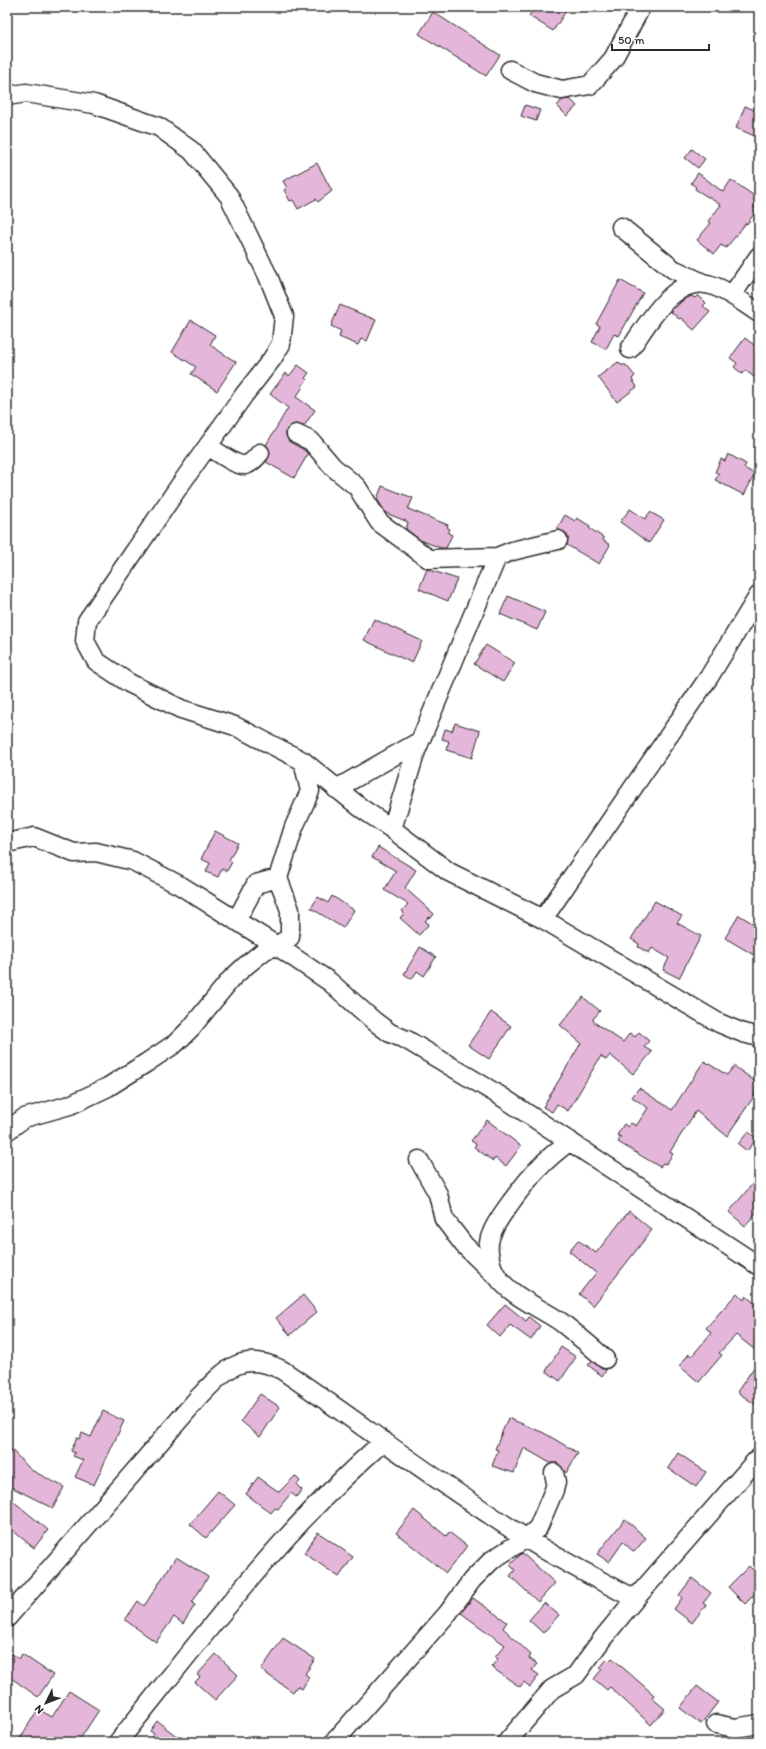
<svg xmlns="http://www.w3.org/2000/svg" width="766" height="1749" viewBox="0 0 766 1749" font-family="Itim,sans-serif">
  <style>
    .building { fill: #e4b6d9; stroke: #2b2b2b }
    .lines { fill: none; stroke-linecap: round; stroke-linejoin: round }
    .minor-casing { stroke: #2b2b2b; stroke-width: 21 }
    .minor { stroke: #fff; stroke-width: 18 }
  </style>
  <rect width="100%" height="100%" fill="#fff"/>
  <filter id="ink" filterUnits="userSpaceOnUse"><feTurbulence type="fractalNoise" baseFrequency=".025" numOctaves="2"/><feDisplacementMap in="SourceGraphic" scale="8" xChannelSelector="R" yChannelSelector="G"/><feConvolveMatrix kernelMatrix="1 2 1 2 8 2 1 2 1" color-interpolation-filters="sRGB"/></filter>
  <g filter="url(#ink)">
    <path class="building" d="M535,7h25l6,4 -13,20 -24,-15z
      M433,12l67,43 -14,21 -67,-42z
      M570,99l7,7 -10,10 -10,-10 5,-6z
      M525,105l15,5 -4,11 -15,-5z
      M745,106l14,6v26l-23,-10z
      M692,149l13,10 -7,9 -13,-10z
      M317,163l15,28 -14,11 -2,-3 -18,10 -5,-9 -3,1 -6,-11 3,-2 -4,-7z
      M698,173l25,19 8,-12 28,19 -5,8 2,4 -9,13 -1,-1 -20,25 -5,-3 -7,9 -17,-14 14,-17 -3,-2 13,-16 -26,-16 1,-2 -5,-4z
      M620,280l23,13 -24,43 -5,-2 -8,15 -14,-7 8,-16 -4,-2z
      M698,295l8,8 -3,3 7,6 -16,18 -13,-12 -2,1 -8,-7 11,-11 9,-5 4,2z
      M340,305l36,15 -9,21 -6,-2 -3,6 -19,-8 2,-6 -10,-5z
      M191,320l24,15 -5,10 26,17 -19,29 -26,-17 5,-7 -24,-15z
      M745,338l14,11v22l-5,6 -9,-7 -3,4 -8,-7 3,-4 -7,-5z
      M618,362l3,3h5l9,11 -3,3 5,8 -20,15 -19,-25z
      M298,365l11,8 -4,5 2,2 -5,6 1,1 -7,10 19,13 -11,16 -9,-2 -5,2 -4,4v5l2,5 16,10 4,4 -14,24 -28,-16 4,-8 -4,-9 22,-37 -18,-14 16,-21 3,3z
      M728,454l18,10 -2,4 11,6 -11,21 -29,-15 4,-6 -4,-2 6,-13 4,2z
      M382,486l31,12 -5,11 40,16 -1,2 3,2 -2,4 4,2 -6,13h-5l-21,-8 -14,-11 2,-7 -22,-9 -9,-14z
      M630,509l15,10 5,-7 14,8 -15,23 -29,-21z
      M565,515l10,6 2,-3 13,8 -1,2 15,10 -1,2 7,5 -11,19 -32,-19 1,-7 -2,-5 -9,-4z
      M427,569l30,10 -9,22 -29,-12z
      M508,596l37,16 -8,18 -37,-16z
      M374,619l48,22 -10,22 -48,-23z
      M486,645l29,18 -12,19 -29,-18z
      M455,723l25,8 -8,27 -26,-8 3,-9 -7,-2 3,-10 7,2z
      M215,831l23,12 -9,17 3,2 -5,9 -5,-2 -4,8 -12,-5 4,-9 -9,-4z
      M378,847l38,23 -11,18 29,26 -3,4 -2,-1 -4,4 4,3 -10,11 -19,-17 4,-5 -2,-2 6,-7 -24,-14 12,-19 -24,-14z
      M332,896l22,14 -11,18 -32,-20 7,-11 10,6z
      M655,901l27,15 -5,7 24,13 -22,42 -16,-8 6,-12 -17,-10 -3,5 -11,-6 1,-3 -8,-5z
      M739,915l20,12v31l-34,-20z
      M420,947l16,10 -12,19 -7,-5 -5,8 -8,-5z
      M583,997l17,14 -7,8 1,3 29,20 7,-9 5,4 4,-5 10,9 -5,6 8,5 -19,22 -23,-19 -4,5 -5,-4 -33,55 -11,-7 -5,8 -9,-5 38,-64 -21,-18z
      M491,1012l20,14 -22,33 -21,-14z
      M704,1061l23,14 7,-9 25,18 -5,10 1,1 -28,41 -31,-25 -26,41 3,2 -7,10 -3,-1 -3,4 -42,-25 3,-5 -4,-2 7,-11 4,3 3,-4 5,3 12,-18 -16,-11 7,-9 33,22z
      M487,1120l34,26 -15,20 -11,-8 -2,3 -19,-14 2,-3 -5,-3z
      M748,1132l9,6 -10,13 -9,-7z
      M759,1176v33l-14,17 -16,-14z
      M629,1211l23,19 -59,76 -14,-12 17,-21 -27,-22 9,-11 18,13z
      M737,1293l7,7 2,-4 13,11v46l-23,-18 -17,18 3,2 -23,27 -20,-16 10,-12 3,2 19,-23 -5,-5z
      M303,1295l14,17 -27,23 -14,-17z
      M505,1304l21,17 3,-4 11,9 -9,14 -21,-15 -10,12 -13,-12z
      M561,1347l15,10 -16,24 -14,-10z
      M759,1360v47l-22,-15z
      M592,1361l10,8h5l-5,7 -14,-11z
      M260,1394l20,13 -20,30 -19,-16z
      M103,1411l21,10 -30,64 -19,-8 8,-17 -10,-4 2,-3 -4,-2 6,-13 2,1 3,-6 9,4z
      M508,1418l36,15 34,20 -12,20 -8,-10h-8l-26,-15 -10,25 -22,-7 6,-16 -3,-1z
      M7,1445l24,25 33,17 -11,21 -46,-23z
      M678,1453l28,19 -10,15 -28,-19z
      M295,1476l5,5 -3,4 5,5 -6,7 -5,-4 -13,16 -3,-1 -4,5 -25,-19 12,-17 21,15z
      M218,1491l17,14 -29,33 -16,-14z
      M7,1496l41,34 -14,18 -27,-22z
      M414,1510l32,26 3,-4 18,14 -21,27 -50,-40z
      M625,1519l21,19 -12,14 -11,-10 -14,20 -12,-8z
      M318,1532l35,25 -14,20 -35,-24z
      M522,1553l33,30 -17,19 -28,-26 5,-6 -5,-5z
      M176,1557l32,20 -16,26 3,2 -12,19 -9,-7 -18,25 -31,-22 13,-19 6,5z
      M749,1566l10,10v14l-14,14 -17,-17z
      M692,1578l19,15 -8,10 3,2 -14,18 -18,-14 8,-11 -3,-3z
      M473,1598l34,24 -4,6 28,27 -2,3 8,6 -5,6 7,5 -9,12 -6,-5 -4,5 -29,-20 7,-8 -3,-2 10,-12 -44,-32z
      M544,1603l15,12 -16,18 -14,-13z
      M283,1638l32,21 -10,15 4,3 -7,12 -5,-3 -4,6 -32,-22z
      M11,1653l8,6 3,-5 31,21 -15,22 -31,-22v-16z
      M216,1654l22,21 -23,25 -20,-18 5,-5 -3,-2z
      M612,1658l42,37 -2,3 13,11 -14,16 -41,-38 -3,3 -13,-11 8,-10 -2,-1 7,-9 2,2z
      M697,1686l21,16 -17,22 -21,-16z
      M69,1691l30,19 -21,32h-60l20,-33 14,8z
      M157,1721l27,21h-37l7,-8 -4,-3z"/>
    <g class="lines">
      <defs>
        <path id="minor" d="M510,70l25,13 27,7 28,-5 23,-26 28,-52
          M7,96l19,-3 68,11 65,23 33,24 37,45 39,80 16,40 -3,28 -9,15 -28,36 -64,90 -93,136 -2,20 11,20 33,22 52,26 54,17 68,35 58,47 31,21 57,43 94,47 176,104 24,10 16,4
          M621,227l52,42 32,15
          M732,295l27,-39
          M630,349c18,-25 45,-78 84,-63 16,6 31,18 45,27
          M296,434l15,7 22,26 24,20 22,35 50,37 68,-2
          M208,446c8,5 28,20 37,19 6,-1 11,-7 15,-12
          M336,789l84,-48
          M392,829l24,-78 81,-194 15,-6 46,-11
          M7,843l27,-6 40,16 22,-1 37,9 48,25 96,60 53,36 44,39 16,12 17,7 95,57 257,169
          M543,919l166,-242 50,-82
          M236,921l20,-37 22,-6
          M7,1131l17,-13 46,-13 38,-18 38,-24 30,-20 15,-15 40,-49 13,-12 21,-17 12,-4 13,-9v-27l-12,-32 16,-51 16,-36 -7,-30
          M570,1141c-27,20 -39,34 -59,61 -7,10 -16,21 -20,33 -5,12 -1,31 6,41 12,19 45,33 64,46 15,12 30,24 44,37
          M419,1160l19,34 6,25 20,26 31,30
          M7,1618l192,-221c27,-28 43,-47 83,-27 81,55 159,115 242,167 35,23 74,42 111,62l124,-142
          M716,1724l19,4 24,-4
          M118,1742c84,-104 165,-213 266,-301
          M334,1742l114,-129 24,-33 20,-20 33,-21 13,-11 16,-38 2,-8 -2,-9
          M507,1742l45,-53 24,-14 27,-37 32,-39"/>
      </defs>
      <use href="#minor" class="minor-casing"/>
      <use href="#minor" class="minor"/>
    </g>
  </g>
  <rect width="766" height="1749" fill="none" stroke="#fff" stroke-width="24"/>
  <rect x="12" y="12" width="742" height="1725" fill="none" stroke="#2b2b2b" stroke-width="1.5" filter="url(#ink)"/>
  <g transform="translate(46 1703) rotate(227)" stroke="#ffffff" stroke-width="3" paint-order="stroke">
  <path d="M0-3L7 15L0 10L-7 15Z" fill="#2b2b2b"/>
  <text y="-6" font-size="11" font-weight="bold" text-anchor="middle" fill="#2b2b2b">N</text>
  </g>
  <path d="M612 44v6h97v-6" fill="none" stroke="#2b2b2b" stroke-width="2"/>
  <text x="618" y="44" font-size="12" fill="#2b2b2b" stroke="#ffffff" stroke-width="3" paint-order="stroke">50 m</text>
</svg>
